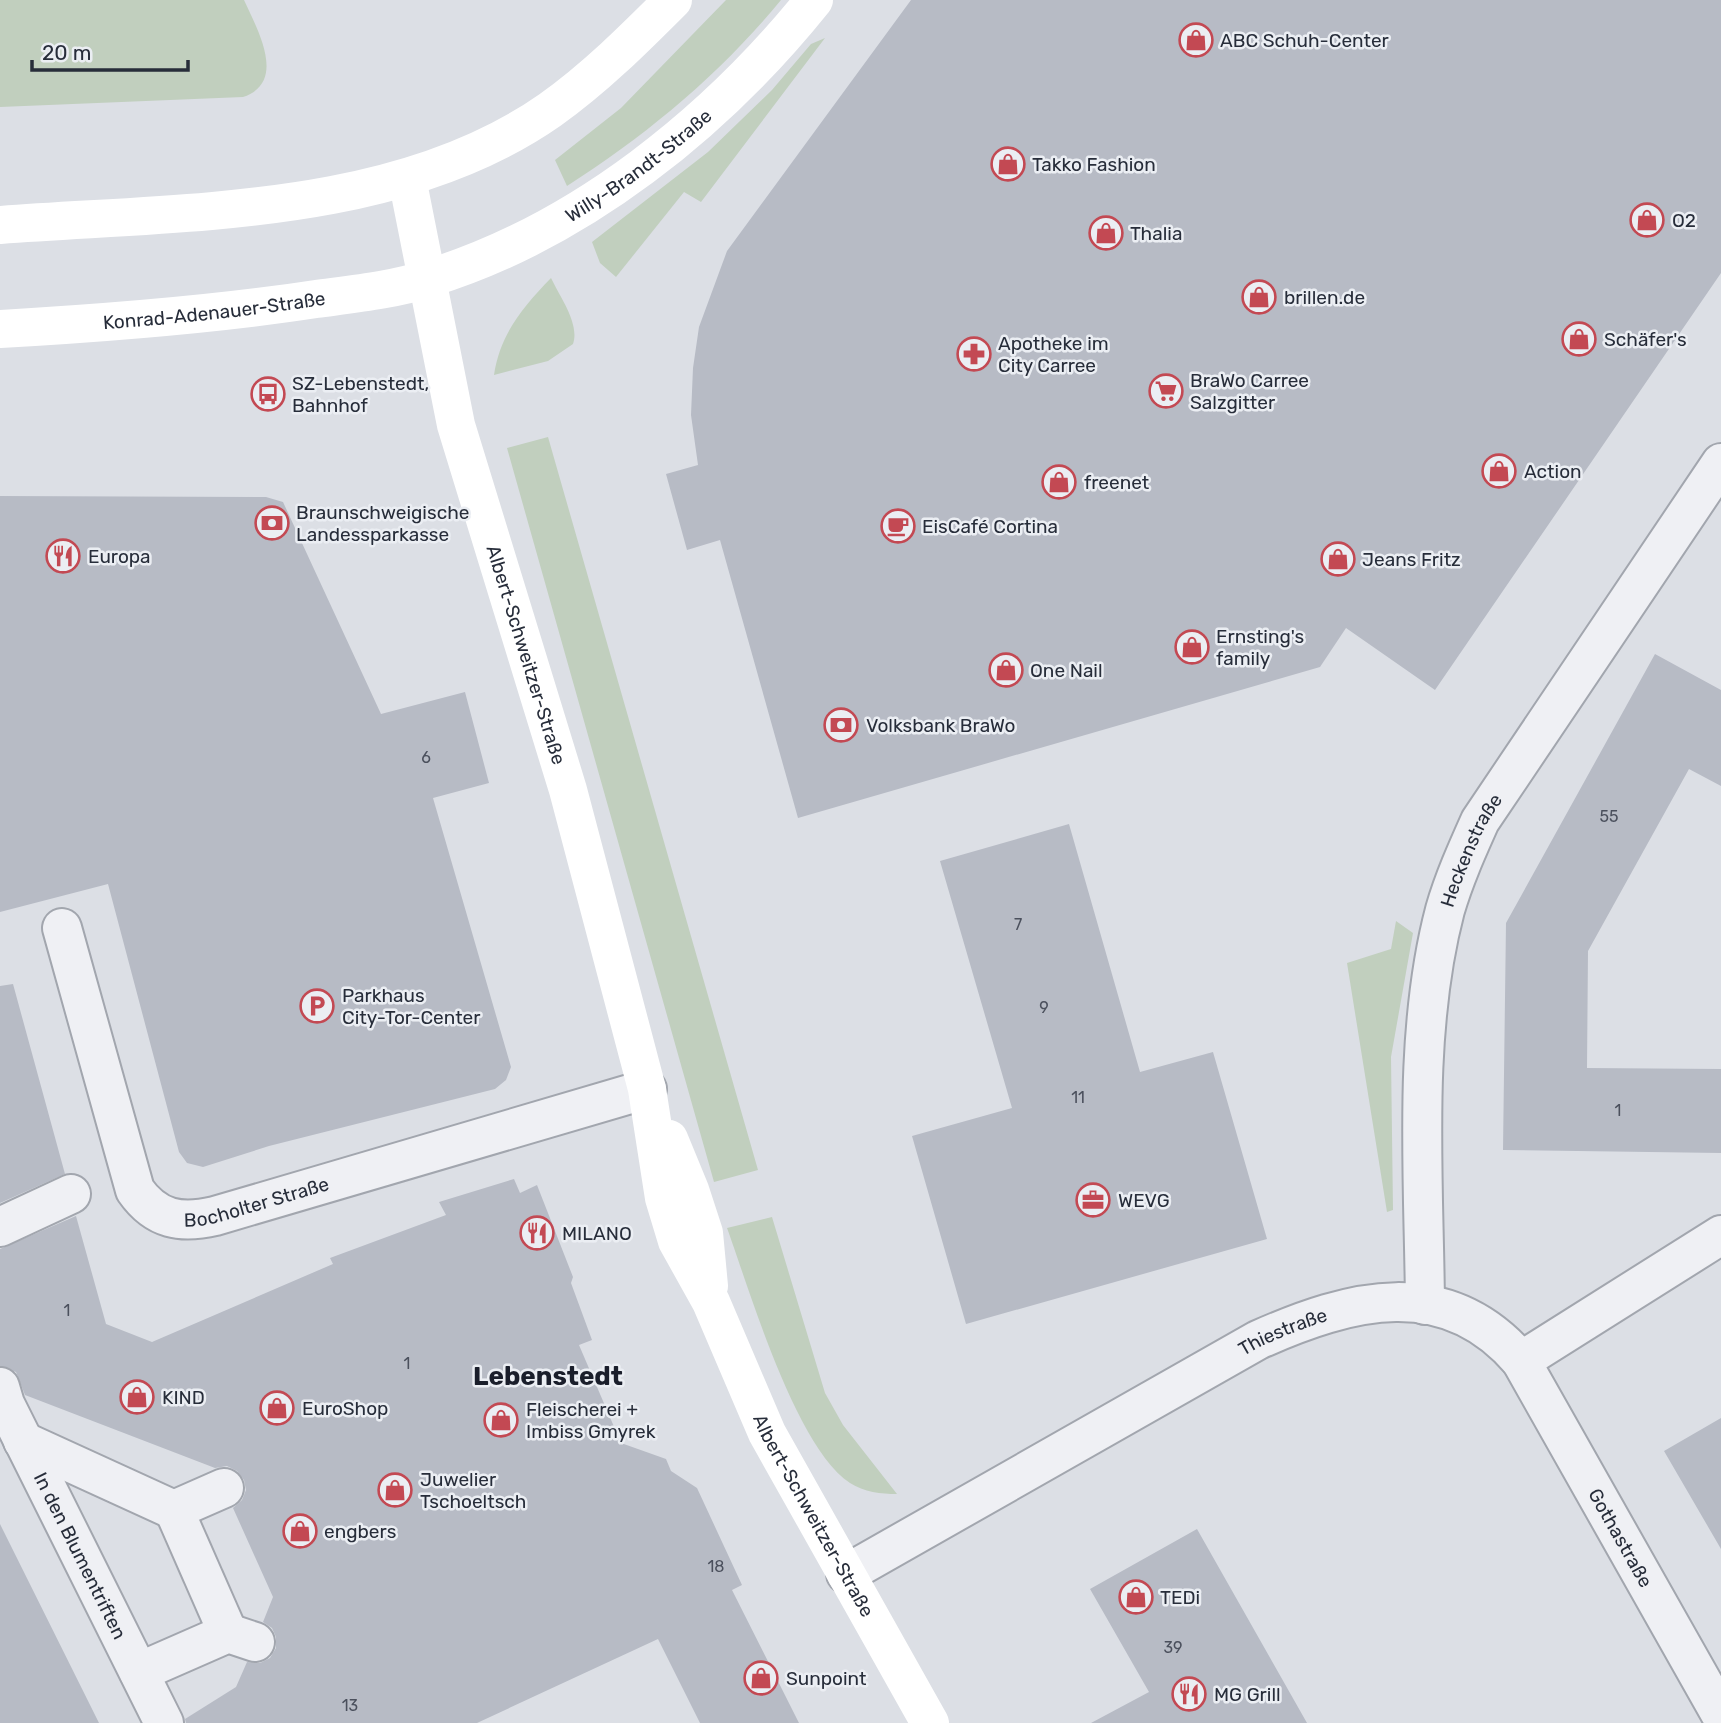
<svg xmlns="http://www.w3.org/2000/svg" width="1721" height="1723" viewBox="0 0 1721 1723" font-family="Rubik,sans-serif">
  <style>
    .green { fill: #c1cfbe }
    .building { fill: #b7bbc5 }
    .lines { fill: none; stroke-linecap: round; stroke-linejoin: round }
    .street-casing { stroke: #a2a6ae; stroke-width: 42 }
    .street { stroke: #eff0f4; stroke-width: 38 }
    .secondary { stroke: #fff; stroke-width: 38 }
    .labels { text-anchor: middle; dominant-baseline: central; stroke-width: 5; stroke-linejoin: round; paint-order: stroke }
    .number-label { font-size: 16px; fill: #4b505d }
    .poi-label { font-size: 19px; fill: #272d3a; stroke: #ebeef3; text-anchor: start }
    .street-label { font-size: 19px; fill: #272d3a; stroke: #ebeef3 }
    .district-label { font-size: 26px; font-weight: bold; fill: #1a1e2b; stroke: #ebeef3 }
  </style>
  <rect width="100%" height="100%" fill="#dcdfe5"/>
  <path class="green" d="M0,0h244c13,29 44,82 -1,97l-243,10z
    M726,0h55c-61,74 -133,134 -214,186l-12,-26 66,-52z
    M825,38l-124,164 -17,-10 -68,85 -16,-14 -8,-21 116,-90 64,-62 39,-46z
    M551,278c9,19 29,46 22,66l-25,17 -54,14c6,-41 29,-68 57,-97z
    M548,437l210,733 -44,12 -207,-734z
    M1396,921l17,12 -22,124 2,153 -6,2 -40,-249 44,-14z
    M772,1217l53,176 18,32 54,69c-16,0 -33,-2 -47,-11 -55,-37 -100,-192 -123,-255z"/>
  <path class="building" d="M911,0h810v273l-286,417 -89,-62 -26,39 -522,151 -78,-278 -33,10 -21,-76 32,-9 -7,-50 2,-47 6,-41 28,-76z
    M0,496l266,1 17,5 98,212 84,-22 24,91 -56,15 78,269 -5,13 -11,9 -226,57 -66,21 -16,-4 -8,-11 -71,-268 -108,28z
    M1655,654l66,36v96l-32,-17 -101,182 -1,117 134,1v84l-218,-3 3,-227z
    M1069,824l71,248 73,-20 54,187 -301,85 -54,-188 100,-28 -72,-247z
    M13,984l52,190 -65,29v-217z
    M514,1179l6,14 17,-8 36,92 -2,6 21,57 -13,5 42,98 45,16 5,12 26,17 45,97 -10,5 67,133h-99l-42,-84 -181,84h-291l-1,-4 51,-32 11,-25 13,1 10,-5 6,-10v-11l-4,-9 -9,-6 10,-25 -40,-89 9,-8 4,-10 -2,-10 -7,-9 -10,-5 -12,2 -190,-73 -9,-23 -16,-6v-117l76,-33 30,108 46,18 181,-78 -3,-6 116,-43 -7,-13z
    M1721,1418v131l-57,-98z
    M0,1524l99,199h-99z
    M1197,1529l110,194h-216l58,-31 -59,-103z"/>
  <g class="lines">
    <defs>
      <g id="street">
        <path id="s1" d="M62,928l73,262c21,30 46,34 80,26l432,-127"/>
        <path d="M0,1227l71,-33"/>
        <path id="s2" d="M1425,1305c-1,-128 -13,-270 20,-395 9,-31 22,-60 35,-89l241,-358"/>
        <path id="s3" d="M1521,1361l200,354"/>
        <path id="s4" d="M0,1387l5,17 159,319"/>
        <path d="M23,1441l151,69 50,-22"/>
        <path d="M174,1510l54,123"/>
        <path id="s5" d="M846,1574l412,-234c92,-41 188,-67 263,21l200,-126"/>
        <path d="M139,1672l89,-39 27,9"/>
      </g>
    </defs>
    <use href="#street" class="street-casing"/>
    <use href="#street" class="street"/>
    <g class="secondary">
      <path id="s6" d="M407,178l49,247 112,365 79,299 17,109 13,43 34,61 56,131 163,290"/>
      <path d="M0,225c181,-14 396,-7 550,-115 45,-32 84,-71 123,-110"/>
      <path id="s7" d="M0,329c105,-6 212,-14 316,-30 37,-5 78,-9 114,-21 151,-47 286,-156 384,-278"/>
      <path d="M669,1139l21,51 14,43 5,53"/>
    </g>
  </g>
  <defs>
    <symbol id="shop-ring" viewBox="-11 -11 22 22"><circle r="9.5" fill="#ebeef3" stroke="#c34953" stroke-width="1.5"/><path d="M-5-2.5h2.3a2.7 3.5 0 0 1 5.4 0H5L5.5 6h-11ZM-1.5-2.5h3a1.5 2.3 0 0 0-3 0Z" fill="#c34953"/></symbol>
    <symbol id="pharmacy-ring" viewBox="-11 -11 22 22"><circle r="9.5" fill="#ebeef3" stroke="#c34953" stroke-width="1.5"/><path d="M-2-6h4v4h4v4h-4v4h-4v-4h-4v-4h4Z" fill="#c34953"/></symbol>
    <symbol id="supermarket-ring" viewBox="-11 -11 22 22"><circle r="9.5" fill="#ebeef3" stroke="#c34953" stroke-width="1.5"/><path d="M-6-5.5h2.5l.6 2H6L4.5 2H-2.5L-4.4-4H-6ZM-1.5 3.2a1.3 1.3 0 1 0 .1 0ZM3 3.2a1.3 1.3 0 1 0 .1 0Z" fill="#c34953"/></symbol>
    <symbol id="bus-ring" viewBox="-11 -11 22 22"><circle r="9.5" fill="#ebeef3" stroke="#c34953" stroke-width="1.5"/><path d="M-5-6H5V4H4V6H2V4H-2V6H-4V4H-5ZM-3.5-4V0h7V-4ZM-3.5 1.2v1.5H-2V1.2ZM2 1.2v1.5H3.5V1.2Z" fill="#c34953"/></symbol>
    <symbol id="bank-ring" viewBox="-11 -11 22 22"><circle r="9.5" fill="#ebeef3" stroke="#c34953" stroke-width="1.5"/><path d="M-6-4H6V4H-6ZM0-2.3a2.3 2.3 0 1 0 0 4.6a2.3 2.3 0 1 0 0-4.6Z" fill="#c34953"/></symbol>
    <symbol id="cafe-ring" viewBox="-11 -11 22 22"><circle r="9.5" fill="#ebeef3" stroke="#c34953" stroke-width="1.5"/><path d="M-5.5-4.5H6V0H3Q3 3.5 0 3.5H-2.5Q-5.5 3.5-5.5 0ZM3-3.2v2h1.7v-2ZM-6 4.5H4V6H-6Z" fill="#c34953"/></symbol>
    <symbol id="restaurant-ring" viewBox="-11 -11 22 22"><circle r="9.5" fill="#ebeef3" stroke="#c34953" stroke-width="1.5"/><path d="M-5-6h1v4h1v-4h1v4h1v-4h1v5L-1.5 .5V6h-2V.5L-5-1ZM5-6V6H3V1.5H1.5Q1.5-4 5-6Z" fill="#c34953"/></symbol>
    <symbol id="parking-ring" viewBox="-11 -11 22 22"><circle r="9.5" fill="#ebeef3" stroke="#c34953" stroke-width="1.5"/><path d="M-3.5-5.5H1a3.5 3.5 0 0 1 0 7H-1V5.5H-3.5ZM-1-3.4V-.6H.8a1.4 1.4 0 0 0 0-2.8Z" fill="#c34953"/></symbol>
    <symbol id="office-ring" viewBox="-11 -11 22 22"><circle r="9.5" fill="#ebeef3" stroke="#c34953" stroke-width="1.5"/><path d="M-6-3h4V-5.5h4V-3h4V5H-6ZM-1-4.5V-3h2v-1.5ZM-6 0V1H6V0Z" fill="#c34953"/></symbol>
  </defs>
  <g fill-rule="evenodd">
    <use href="#shop-ring" x="1177" y="21" width="38" height="38"/>
    <use href="#shop-ring" x="989" y="145" width="38" height="38"/>
    <use href="#shop-ring" x="1628" y="201" width="38" height="38"/>
    <use href="#shop-ring" x="1087" y="214" width="38" height="38"/>
    <use href="#shop-ring" x="1240" y="278" width="38" height="38"/>
    <use href="#shop-ring" x="1560" y="320" width="38" height="38"/>
    <use href="#pharmacy-ring" x="955" y="335" width="38" height="38"/>
    <use href="#supermarket-ring" x="1147" y="372" width="38" height="38"/>
    <use href="#bus-ring" x="249" y="375" width="38" height="38"/>
    <use href="#shop-ring" x="1480" y="452" width="38" height="38"/>
    <use href="#shop-ring" x="1040" y="463" width="38" height="38"/>
    <use href="#bank-ring" x="253" y="504" width="38" height="38"/>
    <use href="#cafe-ring" x="879" y="507" width="38" height="38"/>
    <use href="#restaurant-ring" x="44" y="537" width="38" height="38"/>
    <use href="#shop-ring" x="1319" y="540" width="38" height="38"/>
    <use href="#shop-ring" x="1173" y="628" width="38" height="38"/>
    <use href="#shop-ring" x="987" y="651" width="38" height="38"/>
    <use href="#bank-ring" x="822" y="706" width="38" height="38"/>
    <use href="#parking-ring" x="298" y="987" width="38" height="38"/>
    <use href="#office-ring" x="1074" y="1181" width="38" height="38"/>
    <use href="#restaurant-ring" x="518" y="1214" width="38" height="38"/>
    <use href="#shop-ring" x="118" y="1378" width="38" height="38"/>
    <use href="#shop-ring" x="258" y="1389" width="38" height="38"/>
    <use href="#shop-ring" x="482" y="1401" width="38" height="38"/>
    <use href="#shop-ring" x="376" y="1471" width="38" height="38"/>
    <use href="#shop-ring" x="281" y="1512" width="38" height="38"/>
    <use href="#shop-ring" x="1117" y="1578" width="38" height="38"/>
    <use href="#shop-ring" x="742" y="1659" width="38" height="38"/>
    <use href="#restaurant-ring" x="1170" y="1675" width="38" height="38"/>
  </g>
  <g class="labels">
    <g class="number-label">
      <text x="426" y="757">6</text>
      <text x="1609" y="816">55</text>
      <text x="1018" y="924">7</text>
      <text x="1044" y="1007">9</text>
      <text x="1078" y="1097">11</text>
      <text x="1618" y="1110">1</text>
      <text x="67" y="1310">1</text>
      <text x="407" y="1363">1</text>
      <text x="716" y="1566">18</text>
      <text x="1173" y="1647">39</text>
      <text x="350" y="1705">13</text>
    </g>
    <g class="poi-label">
      <text x="1220" y="40">ABC Schuh-Center</text>
      <text x="1032" y="164">Takko Fashion</text>
      <text x="1672" y="220">O2</text>
      <text x="1130" y="233">Thalia</text>
      <text x="1284" y="297">brillen.de</text>
      <text x="1604" y="339">Schäfer's</text>
      <text x="998" y="343">Apotheke im<tspan x="998" dy="22">City Carree</tspan></text>
      <text x="1190" y="380">BraWo Carree<tspan x="1190" dy="22">Salzgitter</tspan></text>
      <text x="292" y="383">SZ-Lebenstedt,<tspan x="292" dy="22">Bahnhof</tspan></text>
      <text x="1524" y="471">Action</text>
      <text x="1084" y="482">freenet</text>
      <text x="296" y="512">Braunschweigische<tspan x="296" dy="22">Landessparkasse</tspan></text>
      <text x="922" y="526">EisCafé Cortina</text>
      <text x="88" y="556">Europa</text>
      <text x="1362" y="559">Jeans Fritz</text>
      <text x="1216" y="636">Ernsting's<tspan x="1216" dy="22">family</tspan></text>
      <text x="1030" y="670">One Nail</text>
      <text x="866" y="725">Volksbank BraWo</text>
      <text x="342" y="995">Parkhaus<tspan x="342" dy="22">City-Tor-Center</tspan></text>
      <text x="1118" y="1200">WEVG</text>
      <text x="562" y="1233">MILANO</text>
      <text x="162" y="1397">KIND</text>
      <text x="302" y="1408">EuroShop</text>
      <text x="526" y="1409">Fleischerei +<tspan x="526" dy="22">Imbiss Gmyrek</tspan></text>
      <text x="420" y="1479">Juwelier<tspan x="420" dy="22">Tschoeltsch</tspan></text>
      <text x="324" y="1531">engbers</text>
      <text x="1160" y="1597">TEDi</text>
      <text x="786" y="1678">Sunpoint</text>
      <text x="1214" y="1694">MG Grill</text>
    </g>
    <g class="street-label">
      <text stroke="none"><textPath href="#s7" startOffset="672">Willy-Brandt-Straße</textPath></text>
      <text stroke="none"><textPath href="#s7" startOffset="215">Konrad-Adenauer-Straße</textPath></text>
      <text stroke="none"><textPath href="#s6" startOffset="492">Albert-Schweitzer-Straße</textPath></text>
      <text stroke="none"><textPath href="#s2" startOffset="462">Heckenstraße</textPath></text>
      <text stroke="none"><textPath href="#s1" startOffset="406">Bocholter Straße</textPath></text>
      <text stroke="none"><textPath href="#s5" startOffset="500">Thiestraße</textPath></text>
      <text stroke="none"><textPath href="#s6" startOffset="1405">Albert-Schweitzer-Straße</textPath></text>
      <text stroke="none"><textPath href="#s3" startOffset="203">Gothastraße</textPath></text>
      <text stroke="none"><textPath href="#s4" startOffset="187">In den Blumentriften</textPath></text>
    </g>
    <g class="district-label">
      <text x="548" y="1376">Lebenstedt</text>
    </g>
  </g>
  <path d="M32 60v10h156v-10" fill="none" stroke="#272d3a" stroke-width="3.5"/>
  <text x="42" y="60" font-size="21" fill="#272d3a" stroke="#ebeef3" stroke-width="5" paint-order="stroke">20 m</text>
</svg>
